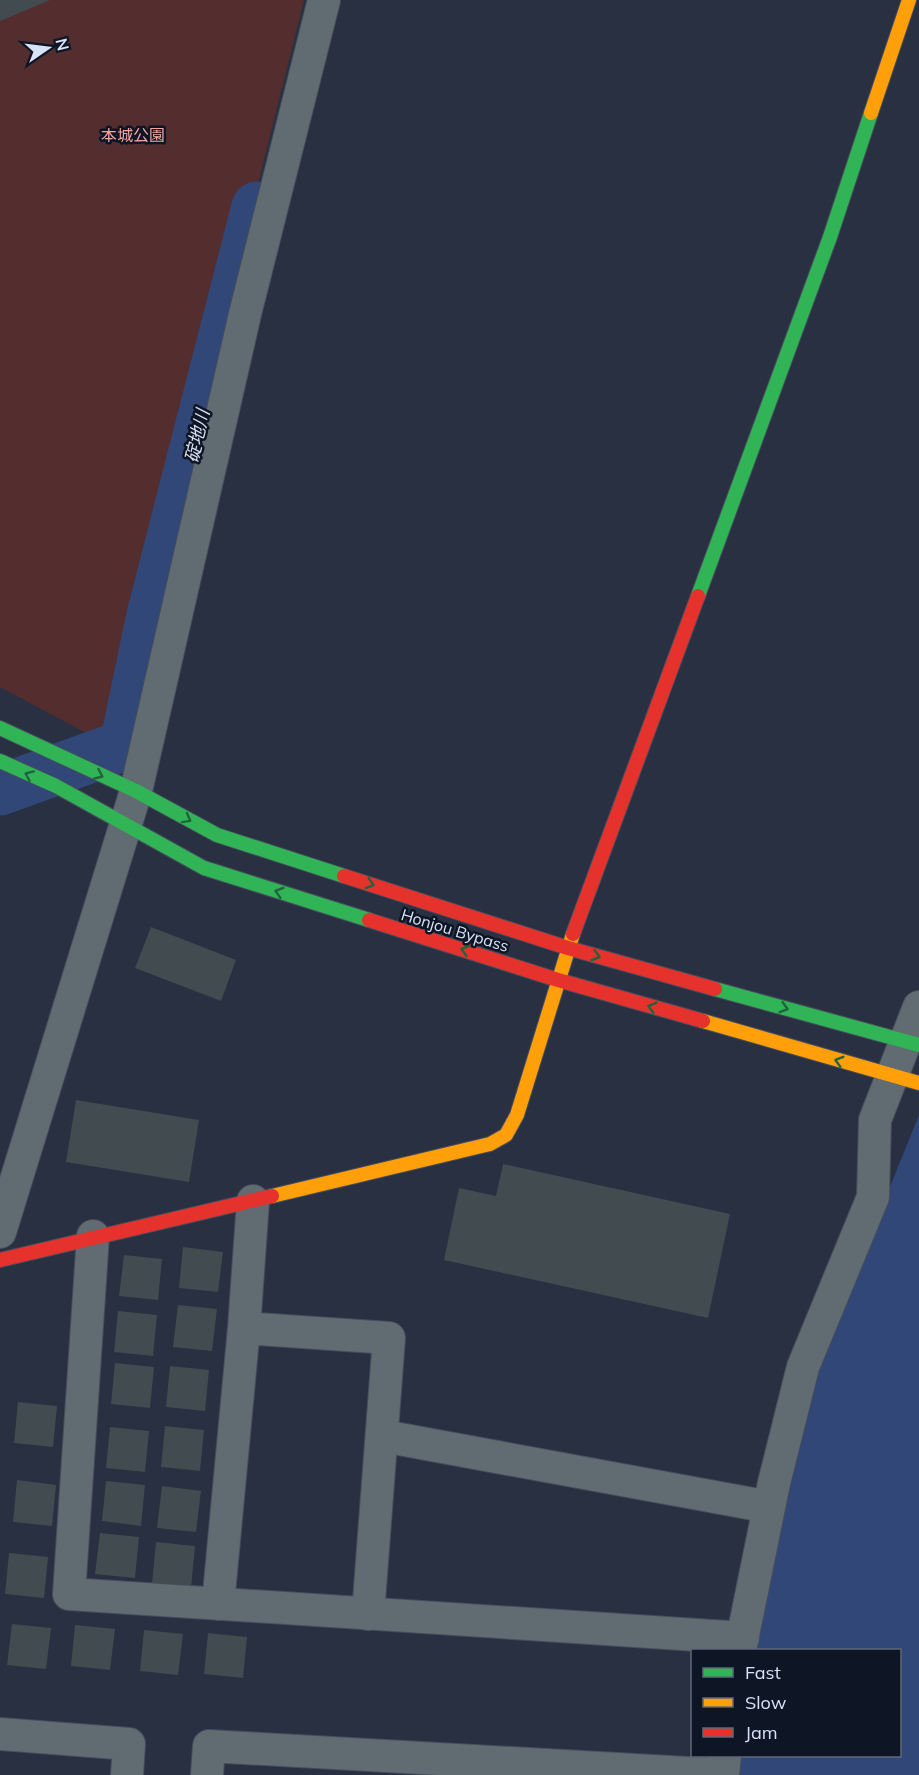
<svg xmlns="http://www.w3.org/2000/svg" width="919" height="1775" viewBox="0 0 919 1775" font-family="Mulish,'Noto Sans JP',sans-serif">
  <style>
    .green { fill: #542e2f }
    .water { fill: #304778 }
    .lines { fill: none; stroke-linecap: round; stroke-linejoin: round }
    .river { stroke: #304778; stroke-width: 51 }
    .building { fill: #424b4f }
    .street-casing { stroke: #464d5d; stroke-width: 34 }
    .fast-casing { stroke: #464d5d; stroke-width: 16 }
    .slow-casing { stroke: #464d5d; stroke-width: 16 }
    .jam-casing { stroke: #464d5d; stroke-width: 16 }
    .street { stroke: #606c71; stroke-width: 32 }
    .fast { stroke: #30b455; stroke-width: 14 }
    .slow { stroke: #ff9f0a; stroke-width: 14 }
    .jam { stroke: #e5322d; stroke-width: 14 }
    .oneway { stroke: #1f643c }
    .labels { text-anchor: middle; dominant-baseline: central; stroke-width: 5; stroke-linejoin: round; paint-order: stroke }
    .park-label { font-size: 16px; fill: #f7a5a0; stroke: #0e1524 }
    .street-label { font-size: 16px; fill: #d8e3f8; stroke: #0e1524 }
    .water-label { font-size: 18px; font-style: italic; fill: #d8e1f1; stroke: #0e1524 }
  </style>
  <rect width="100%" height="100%" fill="#283042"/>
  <path class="green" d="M0,0h304l-183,731 -16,12 -105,-56z"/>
  <path class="water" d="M919,1115v660h-183l2,-19h162v-106h-145l50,-253z"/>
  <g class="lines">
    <path class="river" d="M0,790l125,-45 27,-130 105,-408"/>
  </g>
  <path class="building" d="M0,0h50l-50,21z
    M151,927l85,33 -15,41 -86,-33z
    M76,1100l123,20 -10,62 -123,-20z
    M503,1164l227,50 -22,104 -264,-58 15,-72 37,8z
    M183,1247l40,5 -5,40 -39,-4z
    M124,1255l38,4 -4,41 -39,-4z
    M178,1305l39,4 -5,42 -39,-4z
    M118,1311l39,4 -4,41 -39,-4z
    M115,1363l39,4 -4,41 -39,-4z
    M170,1366l39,4 -4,41 -39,-4z
    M18,1402l39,4 -4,41 -39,-4z
    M165,1426l39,4 -4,41 -39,-4z
    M110,1427l39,4 -4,41 -39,-4z
    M17,1480l39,5 -4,41 -39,-4z
    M106,1481l39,4 -4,41 -39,-5z
    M162,1486l39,5 -5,41 -39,-4z
    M100,1533l39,4 -4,41 -40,-4z
    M156,1542l39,4 -4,42 -39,-5z
    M9,1553l39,4 -4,41 -39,-4z
    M12,1624l39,4 -5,41 -39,-4z
    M75,1625l40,4 -5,41 -39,-4z
    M144,1630l39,4 -5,41 -38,-4z
    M208,1633l39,4 -4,41 -39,-4z"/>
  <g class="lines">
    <defs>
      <path id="street" d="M0,1232l136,-441 109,-477 79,-314
        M93,1236l-24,358 674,44
        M244,1328l145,10 -21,276
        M383,1436l386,71
        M218,1604l26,-276 9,-127
        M740,1650l34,-167 29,-116 70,-170 2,-77 44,-113
        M0,1734l129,10 -2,31
        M207,1775l2,-29 514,29 2,-19"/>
      <path id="fast" d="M698,596l132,-359 41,-124
        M0,728l136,63 81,44 127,41
        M0,761l56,25 148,82 165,52
        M715,989l204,56"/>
      <path id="slow" d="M871,113l38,-113
        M703,1021l216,62
        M272,1196l218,-52 16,-9 11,-20 56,-181"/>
      <path id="jam" d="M344,876l224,72 147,41
        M369,920l189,60 145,41
        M573,934l125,-338
        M0,1260l272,-64"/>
    </defs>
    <use href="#street" class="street-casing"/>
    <use href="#fast" class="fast-casing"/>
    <use href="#slow" class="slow-casing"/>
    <use href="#jam" class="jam-casing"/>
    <use href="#street" class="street"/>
    <use href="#fast" class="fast"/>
    <use href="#slow" class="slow"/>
    <use href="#jam" class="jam"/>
  </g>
  <defs><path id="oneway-chevron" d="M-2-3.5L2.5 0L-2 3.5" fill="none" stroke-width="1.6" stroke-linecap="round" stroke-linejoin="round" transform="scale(1.5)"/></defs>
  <g class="oneway">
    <use href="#oneway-chevron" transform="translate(29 775) rotate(-156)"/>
    <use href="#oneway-chevron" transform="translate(99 775) rotate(24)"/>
    <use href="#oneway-chevron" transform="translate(187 819) rotate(29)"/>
    <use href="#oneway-chevron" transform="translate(370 884) rotate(18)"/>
    <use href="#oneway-chevron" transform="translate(279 892) rotate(-163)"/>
    <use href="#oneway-chevron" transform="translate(465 950) rotate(-163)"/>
    <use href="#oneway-chevron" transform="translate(596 956) rotate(16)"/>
    <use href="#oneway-chevron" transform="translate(652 1007) rotate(-164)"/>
    <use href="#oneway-chevron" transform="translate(784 1008) rotate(16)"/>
    <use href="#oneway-chevron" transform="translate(839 1061) rotate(-164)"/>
  </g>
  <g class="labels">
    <g class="park-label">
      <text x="133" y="135">本城公園</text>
    </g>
    <g class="street-label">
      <text transform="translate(455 930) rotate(17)">Honjou Bypass</text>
    </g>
    <g class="water-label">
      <text transform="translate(197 436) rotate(-77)">碇地川</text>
    </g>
  </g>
  <rect x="691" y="1649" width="210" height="108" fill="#0e1524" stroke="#5f6779" stroke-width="1.5"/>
  <rect x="703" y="1668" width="30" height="9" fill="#30b455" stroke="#5f6779" stroke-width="1.5"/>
  <text x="745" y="1679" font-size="18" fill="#d8e3f8">Fast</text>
  <rect x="703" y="1698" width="30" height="9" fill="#ff9f0a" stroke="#5f6779" stroke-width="1.5"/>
  <text x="745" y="1709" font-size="18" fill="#d8e3f8">Slow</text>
  <rect x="703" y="1728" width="30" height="9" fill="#e5322d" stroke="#5f6779" stroke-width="1.5"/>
  <text x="745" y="1739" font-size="18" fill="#d8e3f8">Jam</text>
  <g transform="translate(48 48) rotate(76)" stroke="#0e1524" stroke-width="4.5" paint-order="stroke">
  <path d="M0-4.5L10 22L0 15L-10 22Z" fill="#d8e3f8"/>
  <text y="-9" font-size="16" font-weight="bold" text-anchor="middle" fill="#d8e3f8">N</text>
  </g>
</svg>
